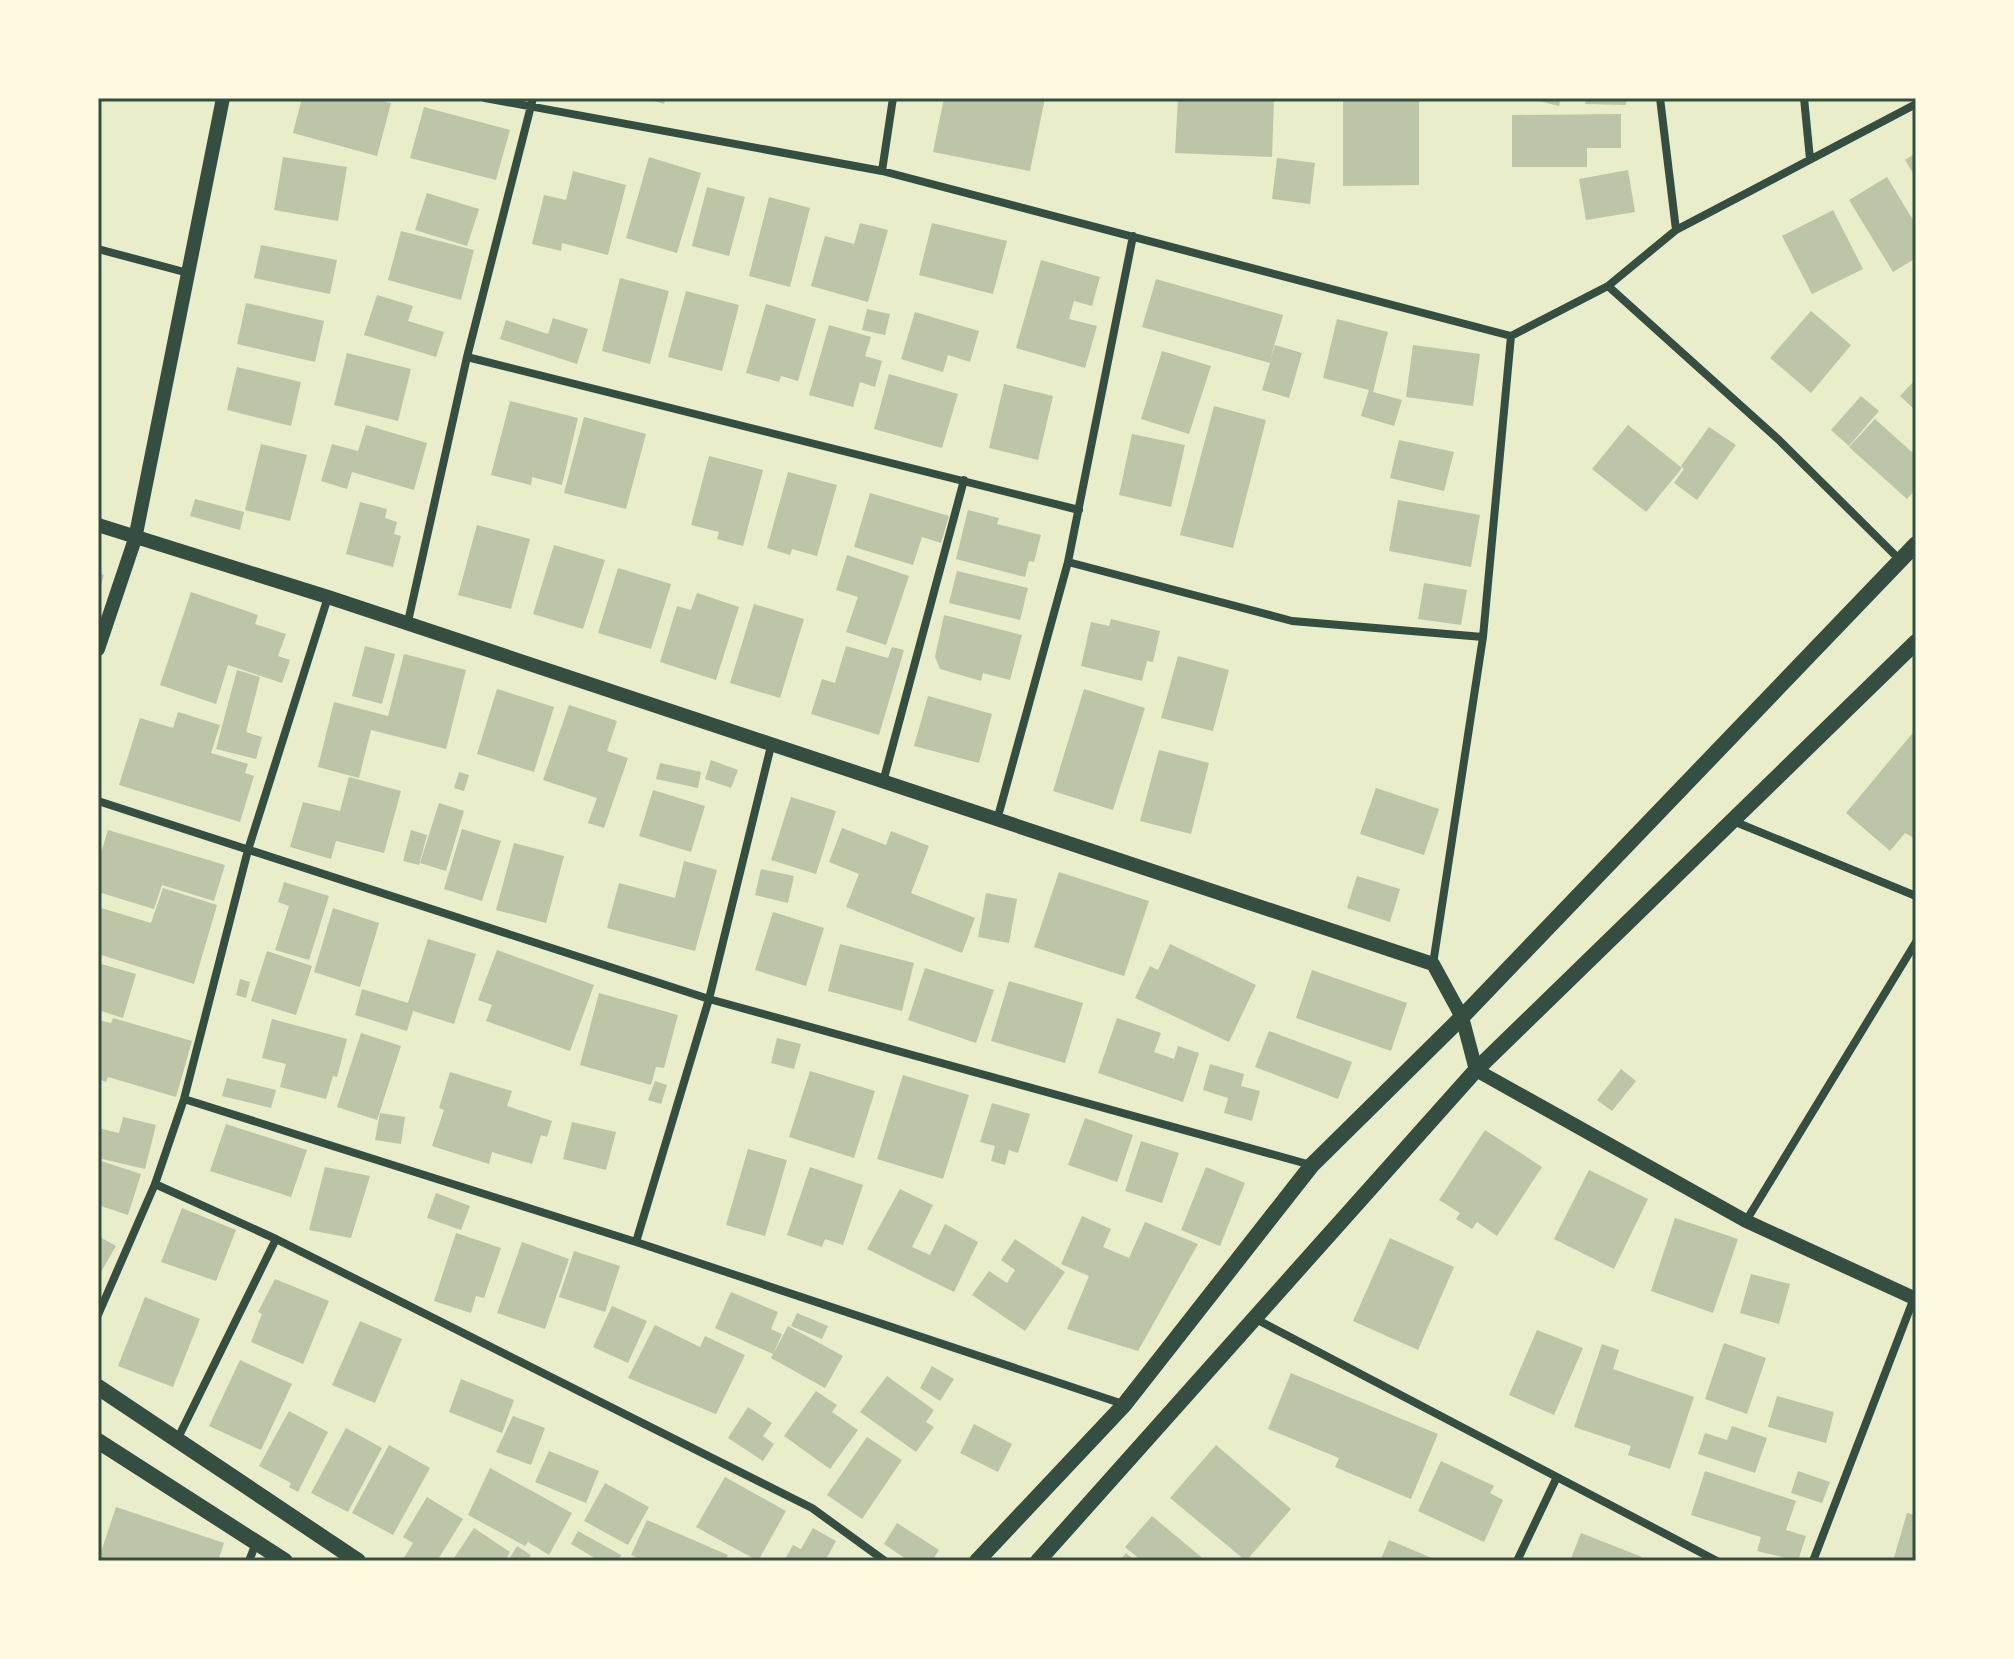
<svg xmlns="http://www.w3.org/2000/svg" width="2014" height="1659" viewBox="0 0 2014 1659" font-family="Raleway,sans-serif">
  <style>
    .building { fill: #bcc5a7 }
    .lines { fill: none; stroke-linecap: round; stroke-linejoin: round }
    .minor { stroke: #344e41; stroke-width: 8 }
    .tertiary { stroke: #344e41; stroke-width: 14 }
    .secondary { stroke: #344e41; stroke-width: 16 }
    .neatline { fill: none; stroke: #344e41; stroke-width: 3 }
  </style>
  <rect width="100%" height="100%" fill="#e9edc9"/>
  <path class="building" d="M302,98h70l19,5 -14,53 -84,-23z
    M644,98h22l-2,6z
    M944,98h101l-15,73 -97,-19z
    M1178,98h96l-2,59 -97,-4z
    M1343,98h76v87l-76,1z
    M1527,98h34l-2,8z
    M1586,98h40v7l-41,-1z
    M424,107l86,23 -14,50 -86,-22z
    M1621,114v34h-34v19h-75v-52z
    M1916,153v25l-11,-18z
    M283,157l64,10 -9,54 -64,-11z
    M649,157l52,16 -24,80 -51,-15z
    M1277,158l38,5 -5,41 -38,-5z
    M1628,170l7,42 -49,8 -7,-41z
    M573,171l53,14 -18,70 -46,-12 -1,8 -29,-7 12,-49 22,5z
    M1887,177l29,48v33l-23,14 -44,-72z
    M707,187l38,10 -16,59 -37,-10z
    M427,193l52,16 -12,37 -52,-16z
    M769,197l41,11 -20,79 -41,-11z
    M1833,210l30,59 -51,25 -30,-58z
    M860,223l28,7 -20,72 -57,-16 14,-50 29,8z
    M932,223l75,18 -14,53 -74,-19z
    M401,231l73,19 -13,50 -73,-20z
    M261,245l76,15 -7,34 -76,-16z
    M1041,260l59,17 -8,29 -18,-5 -5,18 28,7 -12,42 -69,-20z
    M620,278l49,13 -19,73 -48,-13z
    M1156,279l127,36 -13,45 5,-15 27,8 -13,45 -27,-8 8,-27 -128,-36z
    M686,291l53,14 -17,66 -54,-14z
    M377,295l36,11 -5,15 36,11 -8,25 -72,-22z
    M246,303l78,18 -9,41 -78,-18z
    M766,304l50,15 -18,62 -17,-5 -2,6 -33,-9z
    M867,309l23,5 -5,21 -23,-5z
    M1811,311l40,34 -40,48 -41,-35z
    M915,312l64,19 -9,31 -22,-7 -5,17 -42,-13z
    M553,318l35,11 -11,35 -77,-25 6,-19 42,14z
    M1337,319l51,13 -15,60 29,8 -8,26 -33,-10 8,-26 -46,-12z
    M829,325l42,12 -6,19 17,5 -7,26 -15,-5 -7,25 -44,-12z
    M1413,345l67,9 -7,52 -67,-9z
    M1162,351l49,15 -22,68 -48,-15z
    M347,353l64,16 -13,52 -64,-16z
    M237,367l64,15 -10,44 -64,-16z
    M889,374l69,20 -16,54 -68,-19z
    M1916,379v32l-16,-15z
    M1004,384l49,12 -15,64 -49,-12z
    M1861,396l18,15 -30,35 -18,-16z
    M510,401l68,17 -16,67 -30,-8 -1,8 -40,-10z
    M1214,406l52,14 -33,128 -53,-13z
    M584,417l62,17 -20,75 -62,-16z
    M1875,419l39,35 2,-2v37l-9,10 -58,-52z
    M366,425l61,18 -13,47 -62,-18 -5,17 -26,-8 11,-37 26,7z
    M1628,425l54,43 -36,44 -54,-43z
    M1709,427l27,18 -39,55 -23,-17 10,-14 -3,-3z
    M1132,434l53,11 -14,62 -52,-12z
    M1399,440l55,12 -10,39 -54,-13z
    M261,444l46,11 -17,66 -45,-11z
    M709,456l54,14 -20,76 -26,-7 2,-7 -28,-7z
    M788,472l49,13 -20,71 -25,-7 -2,6 -23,-7z
    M870,493l79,23 -8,27 -19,-6 -9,28 -59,-18z
    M195,499l49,13 -4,18 -50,-14z
    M1398,500l82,15 -9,52 -82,-16z
    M360,502l27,7 -2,9 12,4 -3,12 7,2 -8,31 -47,-13z
    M968,510l31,8 -2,6 44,11 -7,27 -5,-1 -4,16 -69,-18z
    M477,525l53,14 -19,70 -53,-14z
    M554,545l51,15 -22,69 -50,-15z
    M847,555l62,21 -23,69 -40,-13 12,-35 -22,-7z
    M618,568l53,16 -20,65 -53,-16z
    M957,571l71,17 -8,32 -71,-17z
    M98,573l6,2 -5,17h-1z
    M1424,583l43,7 -6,35 -43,-6z
    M191,592l67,23 -3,9 31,10 -8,22 12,4 -8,23 -54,-18 -12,39 -56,-19z
    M697,593l42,14 -23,73 -56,-18 17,-56 14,4z
    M754,604l50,15 -24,79 -50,-15z
    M944,615l78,20 -12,45 -27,-7 -2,8 -41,-12 -5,-12z
    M1111,619l49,12 -7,31 -6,-1 -5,20 -61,-15 10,-44 18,4z
    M365,646l30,8 -13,50 -30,-8z
    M846,646l42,12 4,-11 12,3 -25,85 -68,-21 11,-35 13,4z
    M404,654l62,16 -20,79 -75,-19 -12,48 -41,-11 16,-65 54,14z
    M1178,656l51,14 -16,61 -52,-13z
    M237,670l23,7 -14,55 16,5 -6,22 -40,-10z
    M497,689l57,18 -20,65 -57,-18z
    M1084,689l61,19 -32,102 -60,-19z
    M928,696l64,18 -13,49 -65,-17z
    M569,705l48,16 -10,30 21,7 -24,70 -16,-5 9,-25 -54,-18z
    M178,712l42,13 -9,28 37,11 -3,9 9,3 -14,46 -121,-37 21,-67 33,10z
    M1916,729v110l-11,-6 -15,18 -44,-38z
    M1159,750l50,13 -18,71 -51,-13z
    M711,760l27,10 -7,18 -26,-9z
    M660,763l41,9 -3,16 -42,-9z
    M459,772l10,3 -5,16 -10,-3z
    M349,777l52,14 -17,62 -48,-12 -5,18 -41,-12 13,-45 37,9z
    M1376,788l63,21 -15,46 -64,-21z
    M653,790l52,16 -14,46 -52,-16z
    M791,797l45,14 -20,63 -45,-14z
    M439,803l25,8 -18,60 -26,-8z
    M842,828l44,17 5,-14 38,15 -18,47 64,25 -13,35 -116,-46 13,-33 -30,-12z
    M462,829l39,12 -19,60 -38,-12z
    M108,830l117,35 -11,36 -52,-16 -8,24 -56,-17v-29z
    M411,830l16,5 -8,30 -16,-4z
    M514,843l50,13 -18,67 -50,-13z
    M684,861l33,9 -22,81 -88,-23 12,-45 56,15z
    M761,869l33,7 -6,27 -33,-8z
    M1059,872l90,29 -25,75 -90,-29z
    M1357,876l43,13 -10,33 -43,-14z
    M284,882l45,14 -20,64 -34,-10 14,-44 -11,-4z
    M163,888l54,17 -23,79 -96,-30v-47l53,16z
    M986,893l31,6 -8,44 -31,-6z
    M333,908l46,15 -19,64 -46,-15z
    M773,912l51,16 -18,58 -51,-16z
    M428,939l48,15 -22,70 -41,-13 -6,20 -52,-16 7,-26 46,14z
    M840,944l74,19 -12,48 -74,-20z
    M1170,944l86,41 -27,57 -94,-44 15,-32 8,4z
    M497,950l97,35 -24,66 -84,-30 6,-16 -14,-5z
    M267,951l45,15 -16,49 -45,-14z
    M98,963l38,11 -13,44 -25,-8z
    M925,968l69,22 -18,53 -68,-23z
    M1312,970l95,33 -16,48 -95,-33z
    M240,979l10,3 -4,16 -10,-3z
    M1009,981l74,22 -18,60 -74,-22z
    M599,993l79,22 -14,53 -8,-1 -5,18 -71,-20z
    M113,1018l79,23 -16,56 -68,-20 -2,5 -8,-3v-59l13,3z
    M1117,1018l44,15 -7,19 20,7 4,-13 21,7 -16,49 -85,-29z
    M272,1019l75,20 -10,38 -4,-1 -7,23 -46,-12 6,-23 -24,-6z
    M1269,1031l83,31 -14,37 -83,-32z
    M361,1033l40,13 -24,74 -40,-13z
    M777,1038l24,6 -7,25 -23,-6z
    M1210,1064l34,10 -3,12 19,5 -8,30 -28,-8 4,-15 -25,-8z
    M1621,1069l15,12 -24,30 -15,-11z
    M810,1071l65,20 -21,67 -65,-21z
    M450,1072l62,19 -5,15 45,15 -5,16 -6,-2 -9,29 -40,-12 -3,12 -57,-18 12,-36 -5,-2z
    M903,1075l66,20 -26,84 -66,-20z
    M227,1078l49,12 -5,18 -49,-12z
    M655,1081l12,4 -6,19 -13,-4z
    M992,1103l38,11 -12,39 -9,-3 -4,15 -14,-4 4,-15 -15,-4z
    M380,1113l25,4 -4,27 -26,-4z
    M123,1117l33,8 -11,44 -47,-11v-30l21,5z
    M1085,1118l48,17 -16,47 -49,-17z
    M572,1122l44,10 -10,38 -43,-11z
    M226,1124l81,26 -16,47 -81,-26z
    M1485,1130l57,37 -45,69 -20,-14 -5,7 -16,-10 4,-6 -21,-13z
    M1141,1141l38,12 -17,50 -37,-12z
    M748,1149l39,11 -22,76 -39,-11z
    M98,1160l43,14 -13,41 -30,-10z
    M325,1167l45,9 -19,62 -42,-8z
    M810,1167l53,18 -20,60 -18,-6 -3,8 -35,-12z
    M1206,1167l39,16 -25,63 -39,-16z
    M1589,1170l59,29 -34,70 -60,-30z
    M900,1189l33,16 -21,42 18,8 15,-31 33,18 -24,50 -87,-43z
    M436,1193l34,13 -9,24 -34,-12z
    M182,1208l54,22 -20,51 -55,-19z
    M1082,1216l29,13 -8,18 26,11 16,-36 53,22 -60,107 -71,-22 22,-53 -28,-12z
    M1675,1218l63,21 -25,74 -62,-22z
    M456,1233l45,15 -17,50 -8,-2 -5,17 -37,-12z
    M98,1236l18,10 -18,31z
    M1390,1238l64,29 -36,83 -65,-29z
    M1015,1239l50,33 -40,59 -53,-36 17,-24 18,12 8,-13 -14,-10z
    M522,1242l47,17 -24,70 -48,-16z
    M574,1251l46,15 -15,46 -46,-15z
    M1751,1274l39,10 -11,40 -39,-11z
    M275,1279l54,22 -26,63 -52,-22 11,-28 -4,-2z
    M731,1292l47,20 -7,17 11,5 -9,20 -58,-26z
    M145,1297l55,22 -27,68 -55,-21z
    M612,1306l35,15 -19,42 -35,-16z
    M797,1313l31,13 -6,13 -31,-13z
    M360,1321l42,18 -27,64 -43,-18z
    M655,1325l45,22 5,-11 40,19 -29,59 -88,-36z
    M788,1326l55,30 -18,32 -54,-30z
    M1537,1330l46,18 -29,67 -45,-20z
    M1724,1343l42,15 -19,56 -42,-15z
    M1602,1344l17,6 -6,19 81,28 -24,72 -42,-14 3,-9 -57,-19z
    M240,1360l52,24 -31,66 -52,-24z
    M932,1366l22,13 -14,22 -20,-13z
    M1291,1373l147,61 -27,65 -76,-32 4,-9 -71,-29z
    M887,1376l47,34 -8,12 8,5 -18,25 -56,-40z
    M461,1379l53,21 -12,33 -53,-21z
    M816,1391l21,14 -5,7 26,18 -28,39 -46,-33z
    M1777,1396l57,16 -8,31 -58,-16z
    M748,1407l24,16 -9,13 11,8 -11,17 -35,-23z
    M289,1411l39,21 -30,60 -9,-5 2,-4 -32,-17z
    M513,1416l32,12 -14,37 -35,-13z
    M974,1424l38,20 -14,28 -38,-19z
    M1732,1426l35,12 -12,35 -57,-19 7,-21 22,7z
    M346,1428l36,20 -34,64 -37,-19z
    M867,1437l35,23 -40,59 -35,-24z
    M389,1445l41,23 -37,67 -41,-22z
    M1216,1445l75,64 -45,52 -76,-63z
    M549,1451l50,20 -13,32 -51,-21z
    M1441,1461l53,25 -4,7 13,7 -19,42 -66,-31z
    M490,1468l82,45 -23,42 -21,-13 -3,4 -57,-31z
    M1705,1471l91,30 -10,29 20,6 -8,25 -41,-10 4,-14 -70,-22z
    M1798,1471l32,11 -8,21 -31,-10z
    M725,1477l61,34 -28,50 -62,-34z
    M605,1483l44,24 -21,38 -44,-24z
    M427,1497l36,22 -26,42h-35l11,-18 -10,-6z
    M116,1507l108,36 -6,18h-120z
    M1907,1513l9,2v46h-23z
    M1152,1516l54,45h-64l-17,-14z
    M647,1520l81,35 -3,6h-81l-13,-6z
    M897,1523l42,27 -7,11h-23l-25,-17z
    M474,1528l36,24 -5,9h-53z
    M813,1528l23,13 -11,20h-41l9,-16 8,4z
    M578,1531l43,24 -3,6h-27l2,-4 -22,-13z
    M1581,1533l61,24 -2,4h-70z
    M1389,1540l50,21h-59z
    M517,1546l14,9 -4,6h-19z
    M1126,1553l10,8h-17z"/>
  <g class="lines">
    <path class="minor" d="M485,98l397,73 629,165 97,-50 68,-56 240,-126
      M1660,98l16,132
      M1804,98l6,61
      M882,171l11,-73
      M98,249l90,24
      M1608,286l171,154 121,120
      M467,357l612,153
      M1068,562l224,59 191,16
      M407,626l60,-269 66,-259
      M883,782l81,-302
      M98,801l611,198 602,166
      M997,820l71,-258 65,-326
      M1733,821l183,75
      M1433,964l50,-327 28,-301
      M184,1099l452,143 487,162
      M155,1184l121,55 536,269 73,53
      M1746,1221l170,-279
      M636,1242l73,-243 62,-253
      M98,1315l57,-131 29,-85 64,-249 80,-253
      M1254,1318l463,243
      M177,1440l99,-201
      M249,1561l7,-18
      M1517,1561l39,-82
      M1813,1561l101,-263"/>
    <path class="tertiary" d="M98,525l230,72 1105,367 29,53 14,53 270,151 170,78
      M98,649l37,-110 88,-441"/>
    <path class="secondary" d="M98,1387l260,174
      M98,1441l187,120
      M977,1561l147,-156 188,-240 150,-148 454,-473
      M1038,1561l438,-491 440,-428"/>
  </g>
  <rect width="2014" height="1659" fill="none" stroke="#fefae0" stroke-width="200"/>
  <rect x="100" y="100" width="1814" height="1459" class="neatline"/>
</svg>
